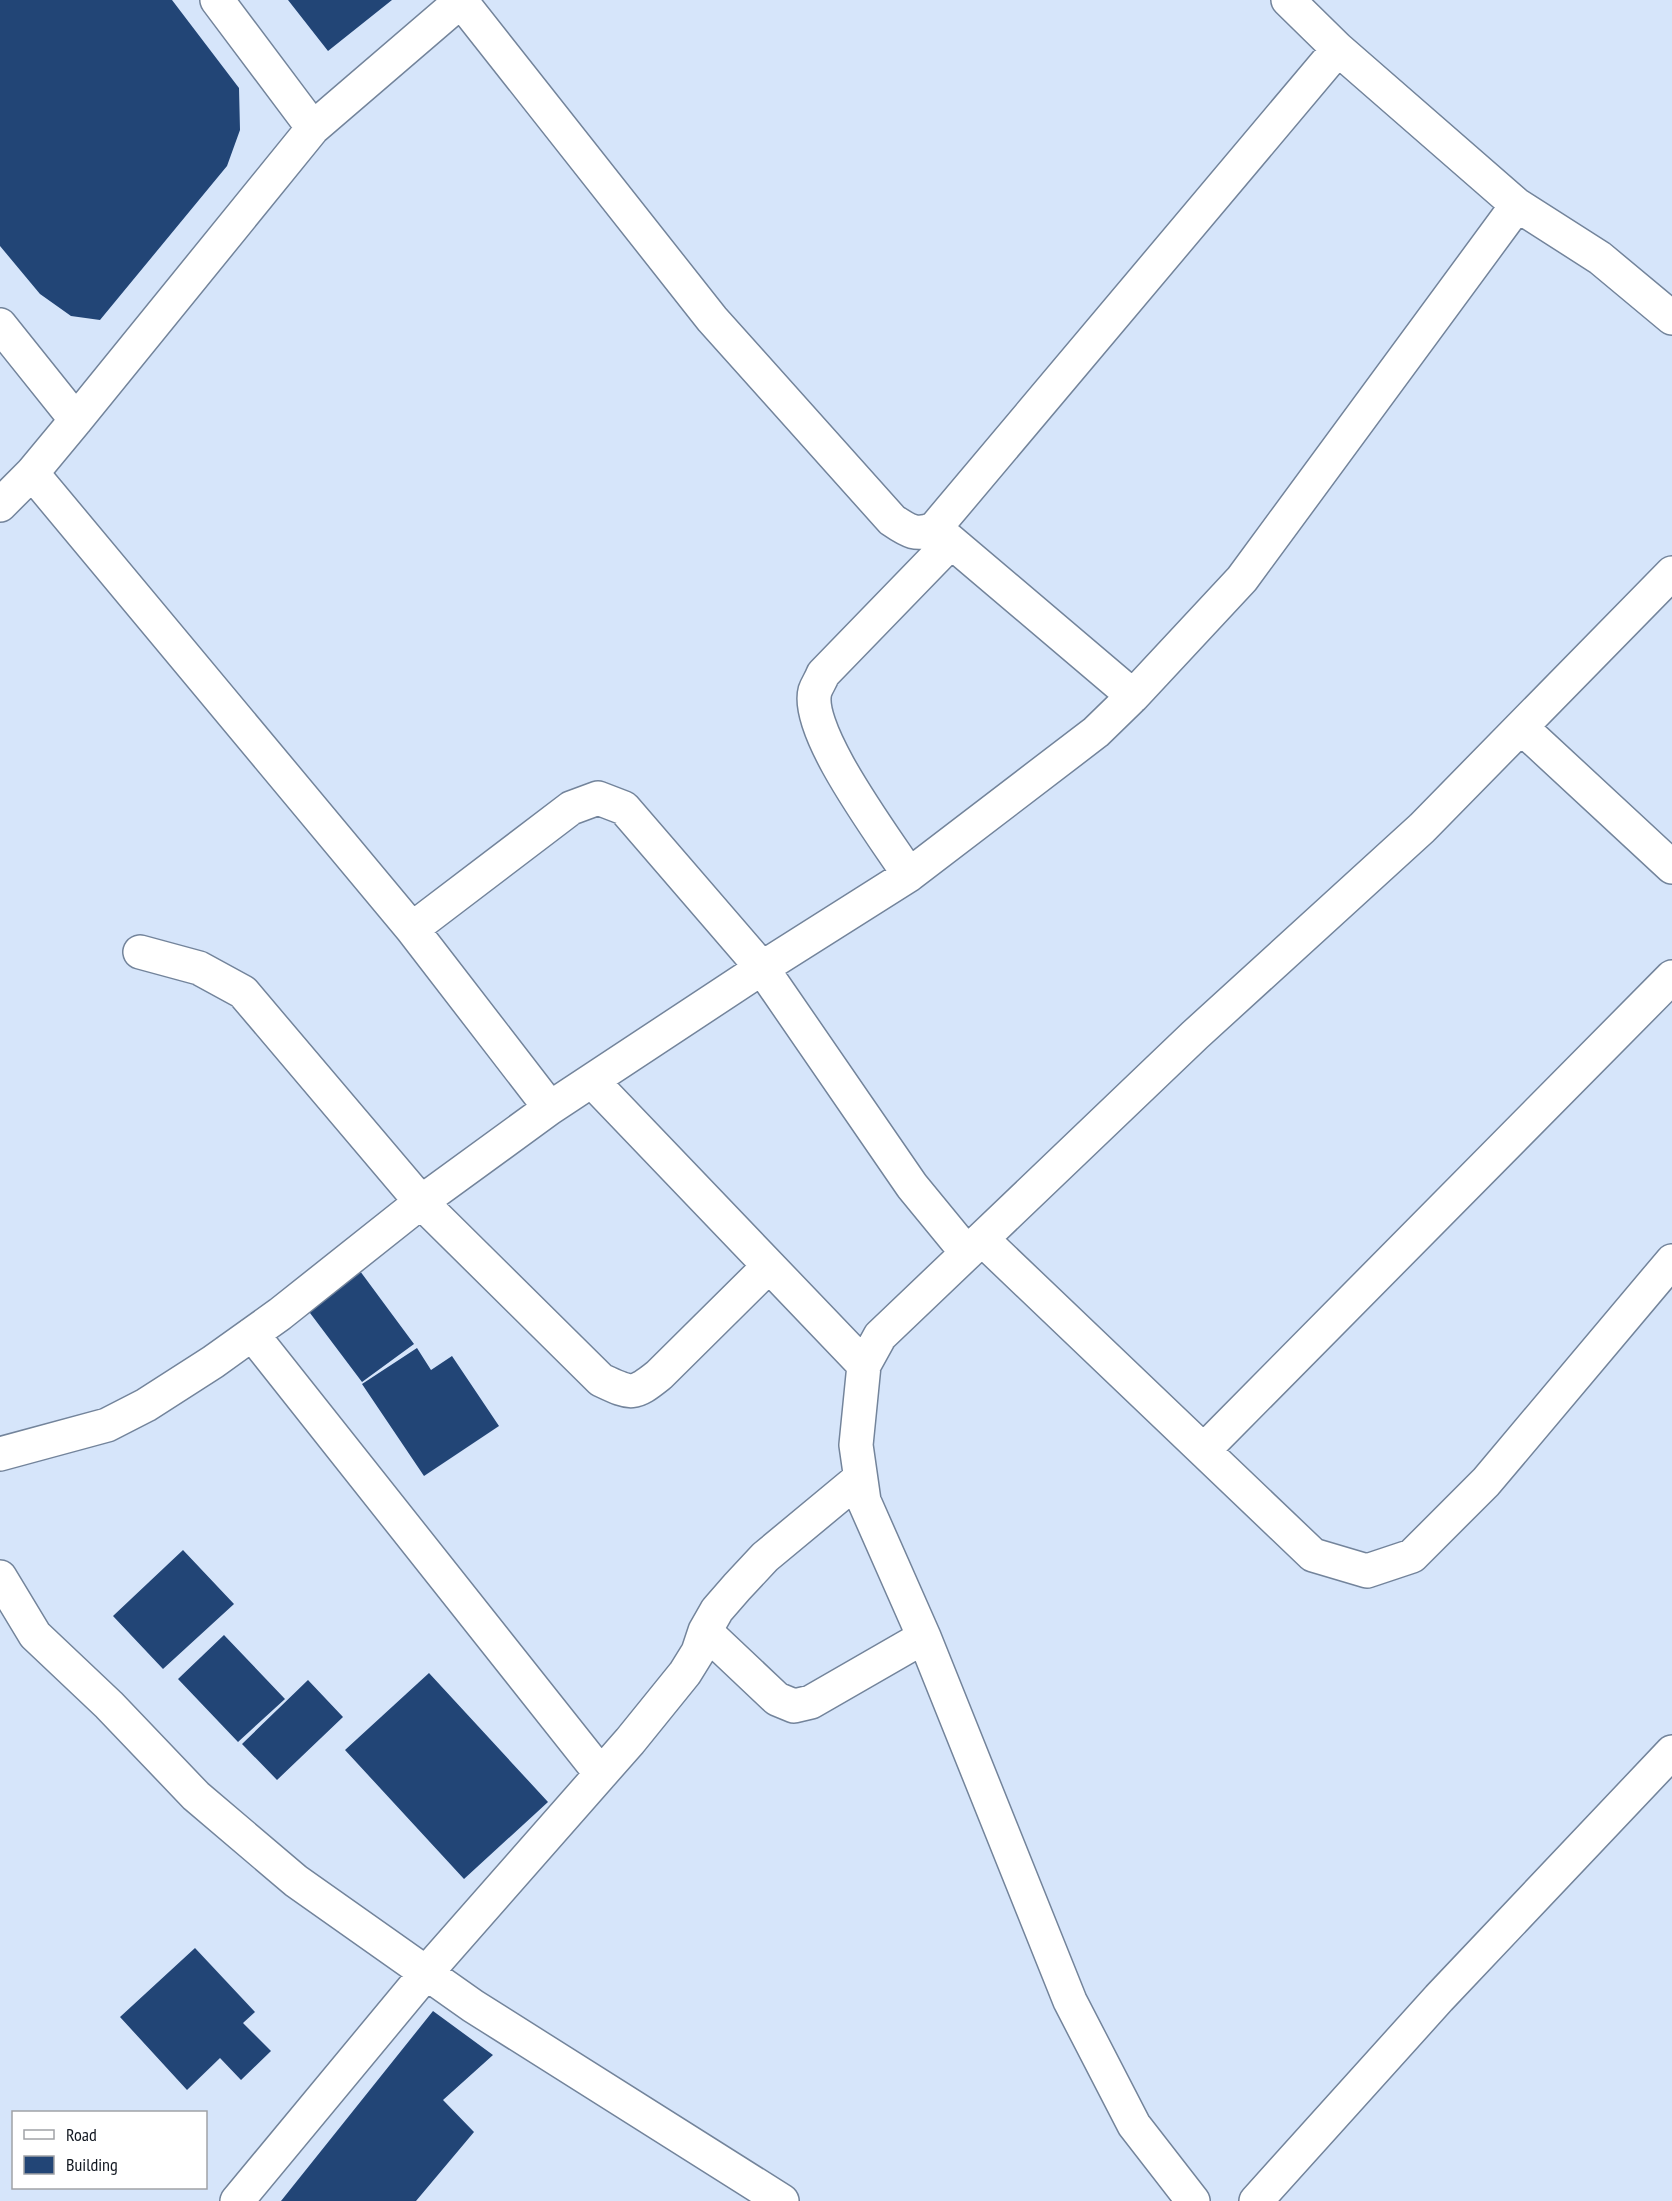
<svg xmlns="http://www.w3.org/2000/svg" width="1672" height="2201" viewBox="0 0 1672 2201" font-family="'PT Sans Narrow',sans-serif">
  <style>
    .building { fill: #224576 }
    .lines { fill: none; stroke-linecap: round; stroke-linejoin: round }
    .street-casing { stroke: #73849b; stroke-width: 36 }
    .street { stroke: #fff; stroke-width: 33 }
  </style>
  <rect width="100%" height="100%" fill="#d6e5fa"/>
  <path class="building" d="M0,0h172l67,88 1,42 -13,36 -127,154 -29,-4 -31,-22 -40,-48z
    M288,0h104l-64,51z
    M360,1271l54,73 -52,38 -55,-73z
    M417,1348l14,22 21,-14 47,70 -75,50 -62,-92z
    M183,1550l51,54 -71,65 -50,-53z
    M224,1635l61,64 -47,43 -60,-63z
    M429,1673l119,129 -84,77 -119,-129z
    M308,1680l35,37 -66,63 -35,-36z
    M195,1948l60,64 -12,11 28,28 -30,29 -21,-22 -33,32 -67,-73z
    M433,2011l60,44 -50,45 31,32 -58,69h-135z"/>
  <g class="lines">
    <defs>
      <path id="street" d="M217,0l96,128
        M1288,0l50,49 179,156 83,53 72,60
        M461,1l251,318 180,201c16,11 25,17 43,8l198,168
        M0,325l76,95
        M32,473l380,456 159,-121 27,-10 26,10 138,160 150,218 55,67 228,-218 227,-207 250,-255
        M0,505l32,-32 44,-53 237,-292 149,-128
        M935,528l403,-479
        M1521,727l151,140
        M909,875c-23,-36 -105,-144 -94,-184 2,-6 6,-11 8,-17l128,-132
        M412,929l138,179
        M140,952l59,16 44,24 178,210 180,178c30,14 32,16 58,-5l110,-109
        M593,1082l271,283
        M982,1239l331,316 54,16 45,-15 74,-74 186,-221
        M967,1253l-87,83 -16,29 -8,80 8,56 60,136 146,364 64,124 59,76
        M252,1334l349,440
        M1204,1450l468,-473
        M0,1454l107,-29 39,-20 67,-43 67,-48 141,-112 129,-94 212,-140 147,-93 187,-143 37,-36 109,-117 275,-374
        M0,1577l35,58 74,70 87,91 100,85 177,125 309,195
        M705,1631l72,68 17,7 17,-4 113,-65
        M237,2201l189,-228 204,-232 55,-68 13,-21 7,-21 12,-21 20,-23 28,-30 94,-78
        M1256,2201l183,-203 233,-246"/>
    </defs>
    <use href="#street" class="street-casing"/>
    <use href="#street" class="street"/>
  </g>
  <rect x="12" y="2111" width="195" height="78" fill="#ffffff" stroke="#a0a2a6" stroke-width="1.5"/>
  <rect x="24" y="2130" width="30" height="9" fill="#ffffff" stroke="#a0a2a6" stroke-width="1.5"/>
  <text x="66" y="2141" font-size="18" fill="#111720">Road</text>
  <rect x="24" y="2156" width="30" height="18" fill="#224576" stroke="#a0a2a6" stroke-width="1.5"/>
  <text x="66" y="2171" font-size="18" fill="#111720">Building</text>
</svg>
